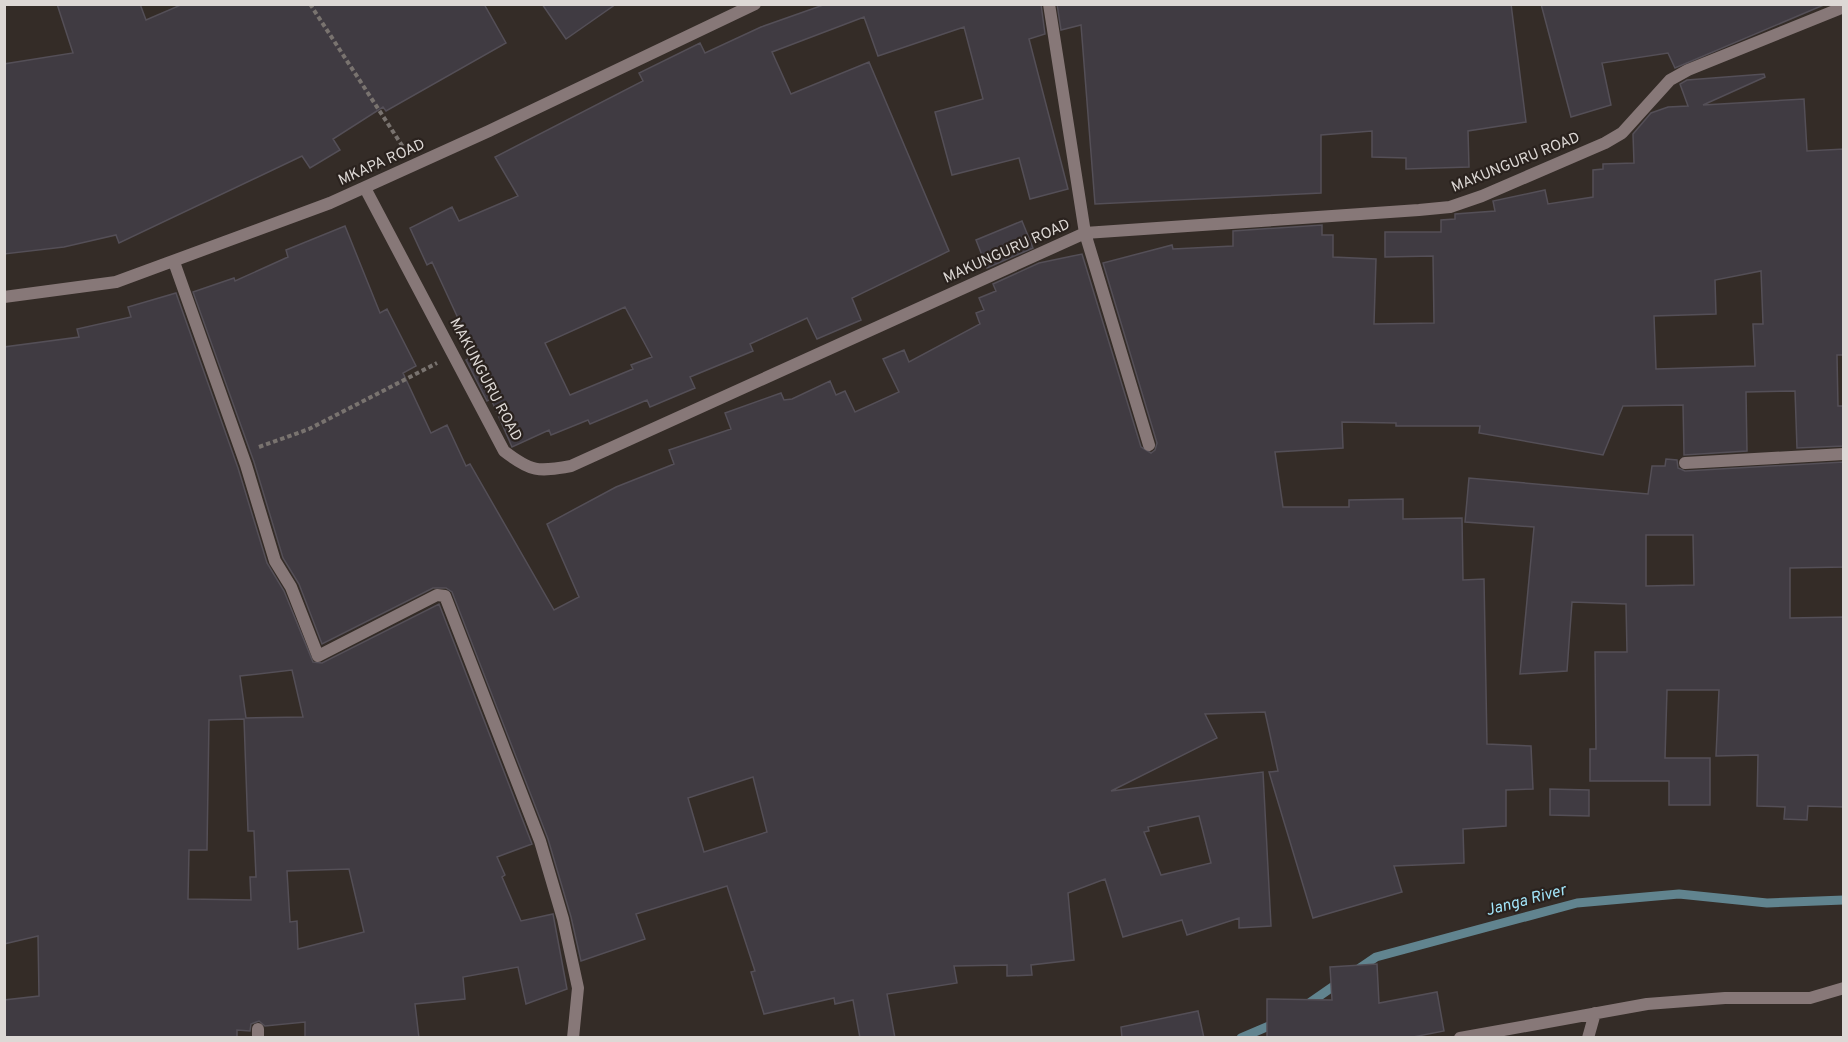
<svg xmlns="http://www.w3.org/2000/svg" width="1848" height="1042" viewBox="0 0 1848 1042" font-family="Overpass,sans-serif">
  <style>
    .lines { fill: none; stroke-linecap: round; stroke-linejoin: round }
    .stream { stroke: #61848f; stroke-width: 9 }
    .building { fill: #403b42; stroke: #544f57; stroke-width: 1.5; fill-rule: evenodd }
    .path { stroke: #79736f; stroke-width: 4; stroke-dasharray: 4.5 3; stroke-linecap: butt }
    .minor { stroke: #877878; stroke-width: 12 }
    .labels { text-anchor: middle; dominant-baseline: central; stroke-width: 4.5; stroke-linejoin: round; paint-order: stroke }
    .street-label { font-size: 15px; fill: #ddd8d5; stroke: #2a221e }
    .water-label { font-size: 16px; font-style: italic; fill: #a2e5fa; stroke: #2a221e }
  </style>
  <rect width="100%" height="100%" fill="#342c27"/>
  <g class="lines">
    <path class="stream" d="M1354,972l22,-15 201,-54 102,-9 88,9 77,-3
      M1305,1006l36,-25
      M1241,1038l37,-16"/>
  </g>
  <path class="building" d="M57,4h83l6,16 37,-16h301l22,39 -120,68 -3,-4 -50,32 7,11 -30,18 -8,-12 -183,87 -3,-8 -52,12 -60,7v-190l69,-11z
    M542,4h74l-50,35z
    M826,4h215l4,30 -16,5 39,150 -38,10 -11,-41 -67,17 -17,-63 48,-13 -19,-72 -86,29 -14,-39 -92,35 19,42 78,-32 80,189 -97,47 9,22 -44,19 -10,-21 -57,26 3,7 -63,26 5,11 -45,19 -3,-7 -57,24 -2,-4 -37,15 -2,-5 -37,17 -21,-48 -4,2 -21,-41 9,-5 -43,-93 -5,3 -17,-37 42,-21 7,14 59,-25 -23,-39 148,-76 -4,-8 61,-30 5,10 56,-26zM625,307l27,50 -21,8 2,4 -63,26 -25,-52z
    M1057,4h454l15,118 -58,9 1,36 -63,2v-11l-34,-1v-26l-51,4v58l-226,11 -14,-179 -20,5z
    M1541,4h285l-151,64 -7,-15 -66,10 9,42 -40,12z
    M1764,74l1,3 -62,28 101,-6 3,52 37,-2v206h-7l1,51h6v40l-47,2 -2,-57 -49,1 1,59 -63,4 -1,-50 -60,1 -20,49 -124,-22 1,-7h-84v-3l-54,-1 1,26 -68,4 8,55h66v-7l54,-1v20l59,-1 1,62 21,-1 3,165 44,2 2,43 -27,1v36l-43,3 1,34 -70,3 8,26 -89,26 -44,-146 9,-1 -13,-59 -60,2 12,24 -106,53 152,-19 8,154 -32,2v-10l-52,17 -5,-15 -59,17 -18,-58 -37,14 6,67 -43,5 1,10 -25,1v-11l-53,1 3,17 -70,11 8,44h-35l-7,-38 -18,4 -1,-6 -70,16 -13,-42 4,-1 -28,-85 -91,28 9,25 -64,22 -10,-44 -23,-78 -96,-247 -6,-4h-13l-111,56 -23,-60 -16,-26 -29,-96 -61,-170 41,-14 1,3 53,-24 -2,-7 59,-24 35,87 7,-4 29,57 -13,7 28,60 16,-8 19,41 4,-2 84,146 25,-13 -32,-73 69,-37 58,-23 -5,-14 62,-21 -6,-16 56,-20 3,7 8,-1 38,-18 6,14 9,-4 10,21 44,-20 -16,-33 21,-9 5,12 71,-38 -4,-11 8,-3 -5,-12 17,-7 -3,-7 46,-21 43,-9 59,193 10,6 4,-3 2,-7 -54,-180 69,-18 1,4 60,-3v-15l89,-6v10h11v22l43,2 -2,65 60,-1 -1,-67 -48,1v-25h56v-12l14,-1v-5l40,-3 -2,-10 52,-11 3,14 45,-7v-27l10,-1v-5l31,-1 -1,-29 18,-21 17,-6 20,-1 -8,-22 7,-4zM1761,271l2,53h-10l2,42 -99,3 -2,-53 62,-2 -1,-34zM753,777l14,55 -63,20 -16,-54zM1199,816l12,47 -50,12 -17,-43 5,-1 -1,-4z
    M1022,221l11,27 -46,20 -11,-28z
    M176,293l62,175 29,95 17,28 29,71 9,1 117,-59 93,240 -35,13 8,18 -3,2 19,44 32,-7 14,75 -41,15 -8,-37 -55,10 2,22 -50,5 4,34h-114v-16l-40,4 -6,-5 -8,3 -1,7 -13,-1v8h-233v-38l35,-4 -1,-60 -34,8v-597l75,-10 -2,-8 54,-12 -3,-10zM292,670l11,47 -57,1 -6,-42zM244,719l4,112h6l2,46h-6l1,23 -63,-1 1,-49h18l2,-130zM349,869l15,63 -66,17 -1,-28 -7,1 -3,-51z
    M1666,459l11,1 1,8 7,3 159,-9v105l-54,1v50l54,-1v190l-36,-1 -1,14 -23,-1 1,-12 -28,-1 1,-51 -42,1 3,-66h-52l-2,68h45v47h-41v-24h-79v-32h6l-1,-97h32l-1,-48 -54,-2 -5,69 -47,3 14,-147 -69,-5 4,-44 179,16 4,-28h13zM1646,535h47l1,50 -48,1z
    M1550,789l39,1v26l-39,-1z
    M1377,964l2,39 58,-11 7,39 -36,7h-141v-39l65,1 -2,-33z
    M1198,1011l6,27h-82l-1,-11z"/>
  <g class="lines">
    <path class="path" d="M310,4l93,143
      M259,447l50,-18 128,-66"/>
    <path class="minor" d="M1049,4l36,229 64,212
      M365,188l139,263c27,21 34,21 67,15l514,-233 334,-23 31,-3 32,-11 123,-53 17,-10 48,-53 18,-10 156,-63
      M174,262l72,203 29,96 16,26 27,69 119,-61 8,1 95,245 23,78 15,69 -5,50
      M4,297l112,-15 214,-79 159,-72 266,-127
      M1685,463l159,-9
      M258,1038v-9
      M1460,1038l187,-34 78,-6h85l34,-10
      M1588,1038l7,-25"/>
  </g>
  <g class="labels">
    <g class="street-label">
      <text transform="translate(382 163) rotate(-24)">MKAPA ROAD</text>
      <text transform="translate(1516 163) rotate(-22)">MAKUNGURU ROAD</text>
      <text transform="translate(1007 252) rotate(-24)">MAKUNGURU ROAD</text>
      <text transform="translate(485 380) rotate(62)">MAKUNGURU ROAD</text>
    </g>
    <g class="water-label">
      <text transform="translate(1526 901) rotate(-15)">Janga River</text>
    </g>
  </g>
  <rect width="1848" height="1042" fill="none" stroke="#ddd8d5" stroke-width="12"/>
</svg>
